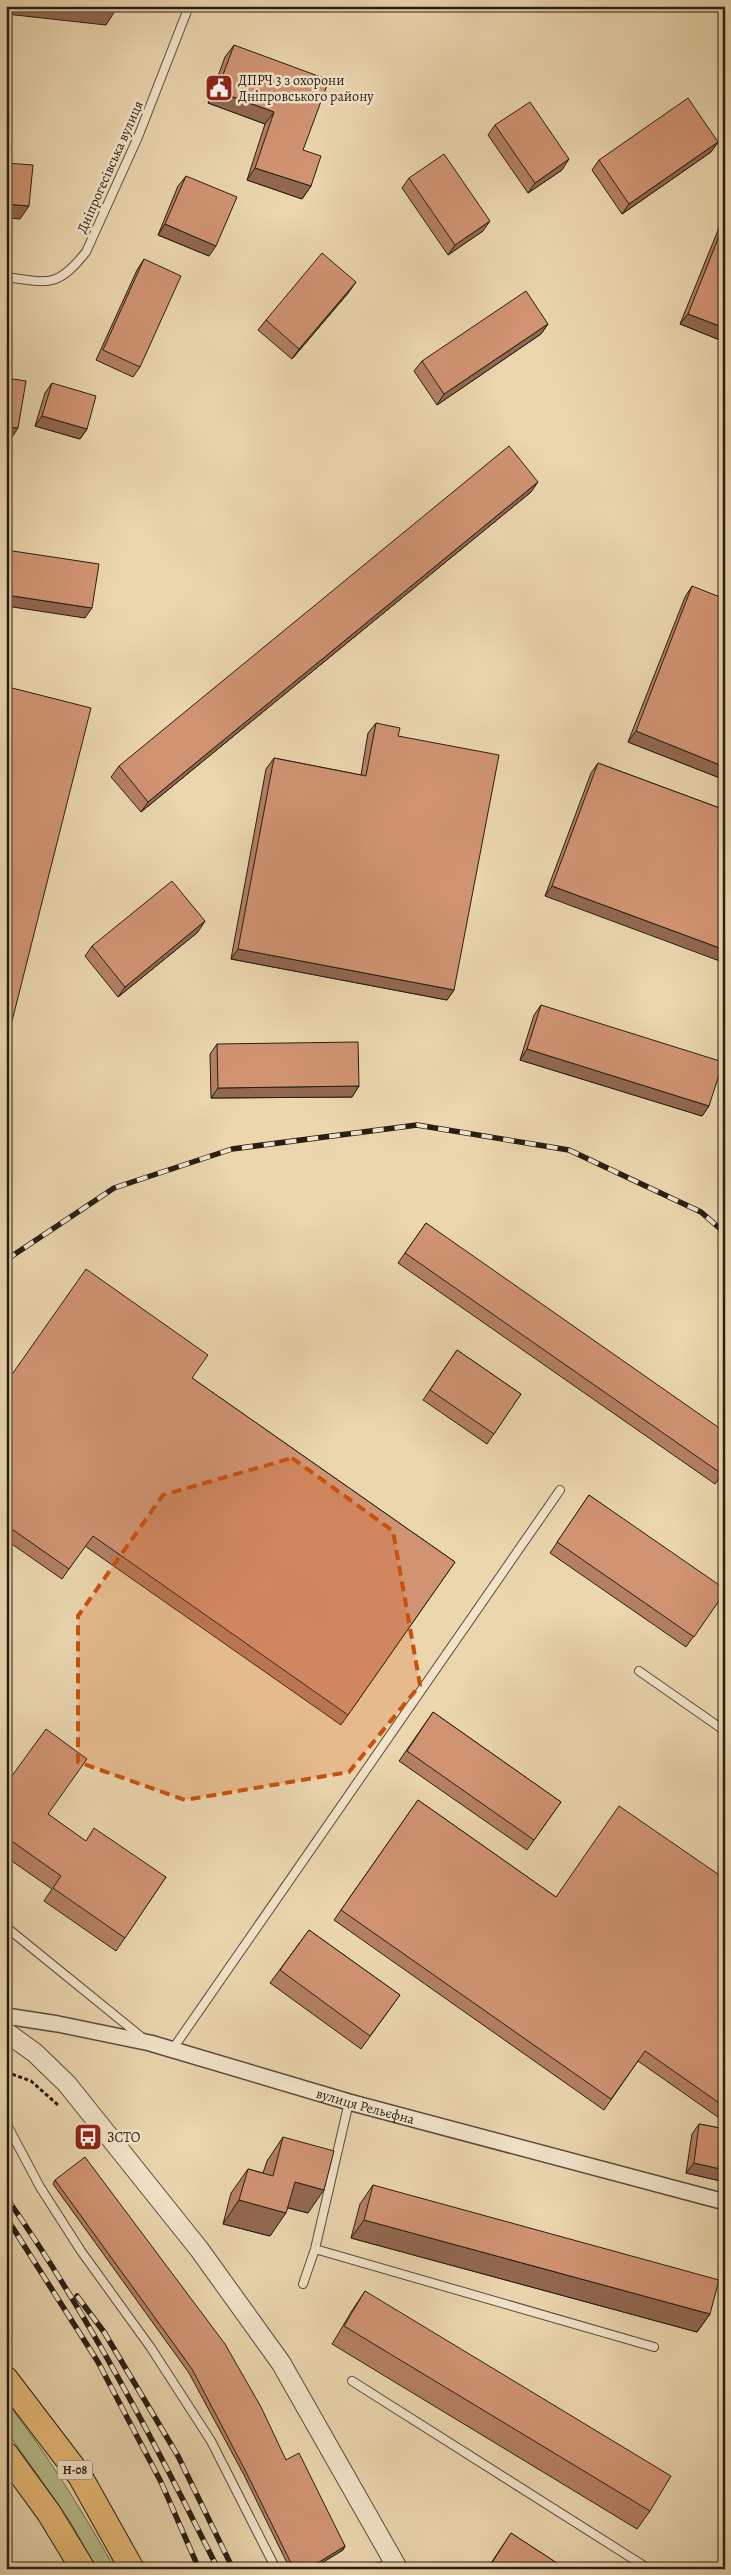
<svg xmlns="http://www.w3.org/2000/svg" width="731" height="2575" viewBox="0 0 731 2575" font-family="Alegreya,serif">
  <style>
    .green { fill: #b6be8b; stroke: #6e6e50 }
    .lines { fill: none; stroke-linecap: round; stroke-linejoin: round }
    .service-casing { stroke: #574c3b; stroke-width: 10 }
    .minor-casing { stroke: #574c3b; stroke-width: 18 }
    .tertiary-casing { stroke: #574c3b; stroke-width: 21 }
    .primary-casing { stroke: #261e15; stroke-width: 26 }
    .path { stroke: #261e15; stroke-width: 3; stroke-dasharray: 4 2.5; stroke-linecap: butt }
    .service { stroke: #f2e4ca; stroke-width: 8 }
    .minor { stroke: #f2e4ca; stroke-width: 15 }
    .tertiary { stroke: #f2e4ca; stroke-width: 19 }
    .primary { stroke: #e6bb77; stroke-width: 24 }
    .rail-casing { stroke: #261e15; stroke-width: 5.5 }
    .rail { stroke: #f2e4ca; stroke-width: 4; stroke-dasharray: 11; stroke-linecap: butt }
    .wall { fill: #b47f63; stroke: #261e15 }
    .shaded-wall { fill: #926850; stroke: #261e15 }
    .building { fill: #d19473; stroke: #261e15 }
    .marked { fill: #cb500d; fill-opacity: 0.2; stroke: #cb500d; stroke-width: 4; stroke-dasharray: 10 6; stroke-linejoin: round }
    .labels { text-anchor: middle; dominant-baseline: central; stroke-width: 5; stroke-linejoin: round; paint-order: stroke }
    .shield { fill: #f2e4ca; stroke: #63594b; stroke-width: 1 }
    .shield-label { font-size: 12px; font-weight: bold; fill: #261e15 }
    .poi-label { font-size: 14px; fill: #261e15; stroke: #f2e4ca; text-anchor: start }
    .street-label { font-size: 14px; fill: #261e15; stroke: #f2e4ca }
  </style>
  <rect width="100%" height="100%" fill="#ebd6ae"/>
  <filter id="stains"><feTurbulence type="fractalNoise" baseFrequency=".004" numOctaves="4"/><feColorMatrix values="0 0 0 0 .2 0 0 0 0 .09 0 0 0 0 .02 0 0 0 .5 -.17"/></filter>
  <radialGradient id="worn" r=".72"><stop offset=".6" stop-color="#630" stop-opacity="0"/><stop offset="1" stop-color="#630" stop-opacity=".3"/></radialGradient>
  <path class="green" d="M6,2401c41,53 76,109 109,168h-18l-26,-46 -65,-93z"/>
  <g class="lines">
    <defs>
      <path id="service" d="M6,277c43,6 51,11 80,-25l52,-115 51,-131
        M639,1671l86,60
        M6,1927l138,112
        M172,2050l388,-560
        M6,2123l34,64 41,64 70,97 60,93 65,128
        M315,2249l339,98
        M303,2284l12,-35 34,-147
        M352,2381l297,188
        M371,2569l22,-6"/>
      <g id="minor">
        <path id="s1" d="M6,2016l52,8 92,19 199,59 376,100"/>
      </g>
      <path id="tertiary" d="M6,2032l29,21 32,31 132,165 82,114 117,206"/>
      <path id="primary" d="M6,2379l74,97 52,93
        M6,2454l43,59 34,56"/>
    </defs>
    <use href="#service" class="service-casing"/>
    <use href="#minor" class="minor-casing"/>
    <use href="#tertiary" class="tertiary-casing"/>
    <use href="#primary" class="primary-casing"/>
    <path class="path" d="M6,2072l25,9 27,24"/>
    <use href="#service" class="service"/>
    <use href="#minor" class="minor"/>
    <use href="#tertiary" class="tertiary"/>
    <use href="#primary" class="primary"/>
    <defs>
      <path id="rail" d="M6,1260l108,-72 118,-39 185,-24 152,25 132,62 24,21
        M6,2197c82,117 148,244 212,372
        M6,2217l92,145 63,120 38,87
        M77,2296l27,36 74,124 55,113"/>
    </defs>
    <use href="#rail" class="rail-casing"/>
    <use href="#rail" class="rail"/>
  </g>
  <path class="wall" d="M234,45l69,105 8,36 -9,13 -55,-19 18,-56 -57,-21 17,-46z
    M495,125l67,45 -34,23 -40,-58z
    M718,142l-7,10 -89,62 -30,-44 7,-10z
    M186,176l23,80 -51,-21 20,-49z
    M409,178l74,53 -35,24 -46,-67z
    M725,213v129l-45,-18z
    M144,259l-4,108 -7,10 -37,-17 41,-90z
    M349,292l-57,67 -34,-29 8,-10z
    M548,324l-7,10 -104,71 -23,-34 8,-10z
    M52,383l35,46 -7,10 -45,-13 10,-33z
    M531,492l-390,320 -30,-35 8,-11z
    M692,586l33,194 -97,-38 57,-145z
    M12,688l-6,357v-349z
    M376,723l22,13 56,254 -7,10 -216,-41 35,-190 8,-11 87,17 7,-42z
    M598,763l127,47 -180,86 46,-123z
    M198,932l-80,65 -33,-41 7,-10z
    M541,1005l168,101 -7,10 -182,-56 14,-45z
    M217,1044l142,42 -7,11 -141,1 -1,-44z
    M426,1223l299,247 -10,14 -317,-221z
    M457,1350l64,44 -34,50 -64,-44z
    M192,1378l263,184 -114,163 -256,-179 -23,33 -56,-39v-157z
    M589,1495l136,97 -39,55 -136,-94z
    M433,1712l128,90 -34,48 -128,-89z
    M6,1784l79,57 81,36 -50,74 -72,-50 8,-12 -46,-32z
    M418,1800l138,97 169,-18v243l-87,-61 -34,49 -270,-190z
    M309,1930l91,65 -39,54 -91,-66z
    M699,2124l26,5v53l-39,-9 6,-39z
    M283,2137l25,76 -20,-5 -18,28 -47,-12 8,-31 17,-24 15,4 4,-12z
    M55,2180l231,280 59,86 -2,4 -31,19h-22l-46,-94 -55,-102 -136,-189z
    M373,2185l337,129 -13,18 -346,-94 9,-34z
    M365,2291l285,220 -13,18 -305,-185 21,-35z
    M511,2533l55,36h-79z"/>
  <path class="shaded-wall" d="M6,6h61l48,5 -9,14 -100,-11z
    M217,91l57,21 -9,12 -57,-21z
    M718,142l-7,10 -89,62 7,-10z
    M569,159l-7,11 -34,23 7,-10z
    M255,168l56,18 -9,13 -55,-19z
    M6,204l23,2 -9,13 -14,-1z
    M490,221l-7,10 -35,24 7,-10z
    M165,224l51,22 -7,10 -51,-21z
    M356,282l-7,10 -57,67 7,-10z
    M688,314l37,14v14l-45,-18z
    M548,324l-7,10 -104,71 7,-11z
    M42,416l45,13 -7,10 -45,-13z
    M6,427l12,1 -7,11 -5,-1z
    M538,482l-7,10 -390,320 7,-10z
    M6,595l86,13 -7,10 -79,-12z
    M636,731l89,36v13l-97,-38z
    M552,886l173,64v13l-180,-67z
    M205,921l-7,11 -80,65 7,-10z
    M238,949l216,41 -7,10 -216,-41z
    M527,1049l182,57 -7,10 -182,-56z
    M359,1086l-7,11 -141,1 7,-10z
    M694,2163l31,7v12l-39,-9z
    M295,2182l29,8 -16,23 -30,-8z
    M239,2200l47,13 -16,23 -47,-12z
    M364,2220l346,94 -13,18 -346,-94z
    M345,2546l-2,4 -31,19h-4z"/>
  <path class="building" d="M67,6h48v5z
    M234,45l95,35 -26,70 18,6 -10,30 -56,-18 19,-56 -57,-21z
    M688,98l30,44 -89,62 -30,-44z
    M530,102l39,57 -34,24 -40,-58z
    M444,154l46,67 -35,24 -46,-67z
    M6,163l27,2 -4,41 -23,-2z
    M186,176l51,21 -21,49 -51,-22z
    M725,221v107l-37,-14z
    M322,253l34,29 -57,67 -33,-29z
    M144,259l37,17 -41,91 -37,-17z
    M526,291l22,33 -104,70 -22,-33z
    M6,378l20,3 -8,47 -12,-1z
    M52,383l44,13 -9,33 -45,-13z
    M509,446l29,36 -390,320 -29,-36z
    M6,550l93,14 -7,44 -86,-13z
    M692,586l33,13v168l-89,-36z
    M12,688l79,20 -85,337v-335z
    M376,723l24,5 -2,8 101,19 -45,235 -216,-41 36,-191 92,18z
    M598,763l127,47v140l-173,-64z
    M172,881l33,40 -80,66 -33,-41z
    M541,1005l182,57 -14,44 -182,-57z
    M358,1042l1,44 -141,2 -1,-44z
    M426,1223l299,209v38l-3,4 -317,-221z
    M86,1269l122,86 -16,23 263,184 -107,153 -255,-179 -24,33 -63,-44v-142z
    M457,1350l64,44 -27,40 -64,-44z
    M589,1495l136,94v3l-31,45 -137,-95z
    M433,1712l128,90 -27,38 -127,-89z
    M46,1729l41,30 -39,55 38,27 8,-13 72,49 -41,61 -72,-50 8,-12 -55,-39v-53z
    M418,1800l138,97 63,-91 106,73v228l-80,-56 -34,48 -270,-189z
    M309,1930l91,65 -30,41 -90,-66z
    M699,2124l26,5v41l-31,-7z
    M283,2137l51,14 -10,39 -29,-8 -9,31 -47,-13 9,-31 25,7z
    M85,2157l140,187 36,63 25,53 13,-7 46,93 -37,23h-14l-48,-97 -54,-103 -137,-189z
    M373,2185l346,95 -9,34 -346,-94z
    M365,2291l306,185 -21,35 -306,-185z
    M511,2533l55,36h-78z"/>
  <path class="marked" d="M292,1458l101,73 27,154 -71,87 -164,28 -107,-38v-146l85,-121z"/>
  <defs>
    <symbol id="civic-square" viewBox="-11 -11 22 22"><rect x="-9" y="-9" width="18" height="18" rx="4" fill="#8f2418" stroke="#f2e4ca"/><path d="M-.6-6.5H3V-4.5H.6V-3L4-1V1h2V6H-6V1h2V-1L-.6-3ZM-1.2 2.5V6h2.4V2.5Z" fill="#fff"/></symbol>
    <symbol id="bus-square" viewBox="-11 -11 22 22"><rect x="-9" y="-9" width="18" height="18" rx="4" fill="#8f2418" stroke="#f2e4ca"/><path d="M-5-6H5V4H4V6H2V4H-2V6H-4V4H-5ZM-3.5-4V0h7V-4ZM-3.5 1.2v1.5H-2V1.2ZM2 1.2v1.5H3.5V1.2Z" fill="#fff"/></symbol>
  </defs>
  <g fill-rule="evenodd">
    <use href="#civic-square" x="203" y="72" width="32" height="32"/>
    <use href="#bus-square" x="72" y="2121" width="32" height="32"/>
  </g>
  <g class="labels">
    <rect class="shield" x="57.5" y="2460.5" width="35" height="19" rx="4"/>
    <g class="shield-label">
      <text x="75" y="2470">Н-08</text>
    </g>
    <g class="poi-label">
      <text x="238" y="80">ДПРЧ 3 з охорони<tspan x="238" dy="16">Дніпровського району</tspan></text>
      <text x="107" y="2137">ЗСТО</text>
    </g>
    <g class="street-label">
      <text transform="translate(110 167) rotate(-66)">Дніпрогесівська вулиця</text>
      <text stroke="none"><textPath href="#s1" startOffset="371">вулиця Рельєфна</textPath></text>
    </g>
  </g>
  <rect width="731" height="2575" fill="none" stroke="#ebd6ae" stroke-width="25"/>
  <rect x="8" y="8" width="716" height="2560" fill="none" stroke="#261e15" stroke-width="2.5"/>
  <rect x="12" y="12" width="706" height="2550" fill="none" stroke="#261e15"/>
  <rect width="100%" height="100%" filter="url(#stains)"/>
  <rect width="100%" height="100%" fill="url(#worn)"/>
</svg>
